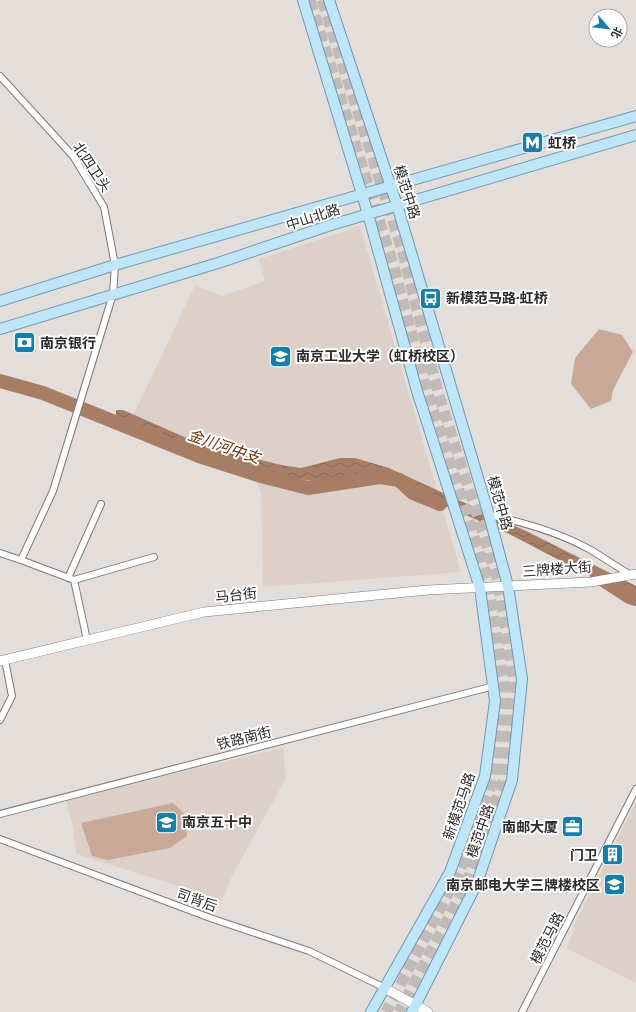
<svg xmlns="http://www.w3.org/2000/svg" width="636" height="1012" viewBox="0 0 636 1012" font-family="'Public Sans','Noto Sans SC',sans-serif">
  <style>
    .built { fill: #ddd0c9 }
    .green { fill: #c8a998 }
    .water { fill: url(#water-waves) }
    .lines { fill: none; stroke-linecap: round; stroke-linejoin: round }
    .river { stroke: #a77d65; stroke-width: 14 }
    .highway-tunnel { stroke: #c0bab8; stroke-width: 11; stroke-dasharray: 11 5.5; stroke-linecap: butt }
    .street-casing { stroke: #7e7976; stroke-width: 8 }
    .secondary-casing { stroke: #7e7976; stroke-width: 10 }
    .primary-casing { stroke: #7099ae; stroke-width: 12 }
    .street { stroke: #fff; stroke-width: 6 }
    .secondary { stroke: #fff; stroke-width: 9 }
    .primary { stroke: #bee5f8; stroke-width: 10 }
    .labels { text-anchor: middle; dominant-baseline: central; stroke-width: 4; stroke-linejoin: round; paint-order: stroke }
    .poi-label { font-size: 14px; font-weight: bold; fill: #2e2c2b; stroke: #fff; text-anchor: start }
    .street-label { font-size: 14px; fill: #2e2c2b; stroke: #fff }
    .water-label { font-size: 15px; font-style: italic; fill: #673106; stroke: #fff }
  </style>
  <defs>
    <pattern id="water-waves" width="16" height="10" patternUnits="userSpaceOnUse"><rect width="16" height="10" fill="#a77d65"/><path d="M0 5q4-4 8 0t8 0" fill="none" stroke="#886753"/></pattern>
  </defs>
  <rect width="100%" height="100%" fill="#e4dedb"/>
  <path class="built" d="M360,226l101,346 -198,15 -2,-95 -14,-31 -114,-45 62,-131 27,11 43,-15 -6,-22z
    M283,748l3,30 -53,96 -11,26 -146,-46 -3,-27 -8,-30 40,-7z
    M636,802v181l-70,-35 9,-19 -2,-2 6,-12z"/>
  <path class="green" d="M599,329l23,6 11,17 -20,38 -2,11 -20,8 -20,-25 4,-26z
    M173,803l13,12 1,21 -17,12 -62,12 -16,-4 -11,-33z"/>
  <path class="water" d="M116,410h7l82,36 76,19 20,3 39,-10h15l34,10 137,63 110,55v10l-54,-24 -71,-37 -120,-53 -27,-4 -38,4 -29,-3 -85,-22 -68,-26 -28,-14z"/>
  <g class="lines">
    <path class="river" d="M0,381l43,12 156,63 62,20 47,12 72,-11 19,3 14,13 27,11
      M597,576l32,21 7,2"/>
    <path class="highway-tunnel" d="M310,0l84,267 31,118 63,195 16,106 -11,92 -16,49 -18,46 -73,139
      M322,0l80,250 36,142 60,189 16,101 -11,99 -18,53 -18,48 -68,130"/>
    <defs>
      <path id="street" d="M0,76l73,80 31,51 11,58 -2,29 -60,197 -32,69 -21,-7
        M489,515c34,7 69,17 100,34 14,8 28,18 42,26
        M21,560l53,20 13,60
        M68,578l33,-74
        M74,580l80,-23
        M0,720l12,-24 -7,-36
        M0,814l494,-128
        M0,839l213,80 96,32 74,36
        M522,1012l114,-223"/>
      <path id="secondary" d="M0,661l204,-49 224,-22 163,-8 45,-8
        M383,987l45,25"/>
      <path id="primary" d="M303,0l65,214 49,177 63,197 15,113 -10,75 -35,96 -79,140
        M329,0l68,205 92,310 19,71 14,93 -10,101 -35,103 -65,129
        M0,301l115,-36 521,-149
        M0,329l218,-66 113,-38 305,-90"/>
    </defs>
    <use href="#street" class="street-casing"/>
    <use href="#secondary" class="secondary-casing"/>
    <use href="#primary" class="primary-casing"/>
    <use href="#street" class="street"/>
    <use href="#secondary" class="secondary"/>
    <use href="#primary" class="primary"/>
  </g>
  <defs>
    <symbol id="metro-square" viewBox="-11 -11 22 22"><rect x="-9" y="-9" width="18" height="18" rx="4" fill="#1480a9" stroke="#fff"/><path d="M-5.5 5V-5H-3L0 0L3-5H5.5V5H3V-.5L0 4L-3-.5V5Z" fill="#fff"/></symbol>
    <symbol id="bus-square" viewBox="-11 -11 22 22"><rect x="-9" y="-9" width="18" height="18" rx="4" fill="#1480a9" stroke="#fff"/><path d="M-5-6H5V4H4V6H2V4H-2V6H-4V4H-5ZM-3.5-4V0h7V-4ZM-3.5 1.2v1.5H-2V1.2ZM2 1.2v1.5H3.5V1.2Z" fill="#fff"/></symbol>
    <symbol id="bank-square" viewBox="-11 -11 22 22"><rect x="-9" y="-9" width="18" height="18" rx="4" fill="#1480a9" stroke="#fff"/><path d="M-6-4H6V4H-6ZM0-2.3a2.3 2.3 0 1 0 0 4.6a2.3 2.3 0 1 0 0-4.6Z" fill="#fff"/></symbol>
    <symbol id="university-square" viewBox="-11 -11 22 22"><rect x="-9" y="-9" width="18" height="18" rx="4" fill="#1480a9" stroke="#fff"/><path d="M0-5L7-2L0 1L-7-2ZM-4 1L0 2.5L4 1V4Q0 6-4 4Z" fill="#fff"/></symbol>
    <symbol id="school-square" viewBox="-11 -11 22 22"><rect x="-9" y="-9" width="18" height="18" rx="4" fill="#1480a9" stroke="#fff"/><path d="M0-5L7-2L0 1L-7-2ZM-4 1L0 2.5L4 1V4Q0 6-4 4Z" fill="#fff"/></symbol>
    <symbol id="office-square" viewBox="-11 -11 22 22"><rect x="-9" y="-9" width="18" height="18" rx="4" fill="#1480a9" stroke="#fff"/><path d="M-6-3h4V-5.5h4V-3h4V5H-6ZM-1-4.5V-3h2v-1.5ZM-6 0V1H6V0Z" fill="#fff"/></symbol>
    <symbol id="building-square" viewBox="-11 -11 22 22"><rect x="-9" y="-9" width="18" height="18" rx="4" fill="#1480a9" stroke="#fff"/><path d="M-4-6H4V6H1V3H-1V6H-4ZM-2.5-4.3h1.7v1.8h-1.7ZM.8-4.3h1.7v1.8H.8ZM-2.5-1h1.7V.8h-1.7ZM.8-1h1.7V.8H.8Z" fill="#fff"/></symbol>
  </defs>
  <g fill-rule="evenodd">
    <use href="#metro-square" x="520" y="130" width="25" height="25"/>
    <use href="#bus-square" x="418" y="286" width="25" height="25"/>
    <use href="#bank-square" x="12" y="330" width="25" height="25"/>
    <use href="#university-square" x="268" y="344" width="25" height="25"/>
    <use href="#school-square" x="154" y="810" width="25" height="25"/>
    <use href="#office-square" x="560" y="814" width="25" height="25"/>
    <use href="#building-square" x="600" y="842" width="25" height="25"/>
    <use href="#university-square" x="602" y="872" width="25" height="25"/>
  </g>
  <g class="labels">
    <g class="poi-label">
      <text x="548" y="143">虹桥</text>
      <text x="446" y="298">新模范马路·虹桥</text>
      <text x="40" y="343">南京银行</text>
      <text x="296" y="356">南京工业大学（虹桥校区）</text>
      <text x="182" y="822">南京五十中</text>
      <text x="558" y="827" text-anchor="end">南邮大厦</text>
      <text x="598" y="855" text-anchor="end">门卫</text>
      <text x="600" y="885" text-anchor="end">南京邮电大学三牌楼校区</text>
    </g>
    <g class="street-label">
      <text transform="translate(92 167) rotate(56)">北四卫头</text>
      <text transform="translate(407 192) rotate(72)">模范中路</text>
      <text transform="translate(313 217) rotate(-18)">中山北路</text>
      <text transform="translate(500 503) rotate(74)">模范中路</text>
      <text transform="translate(557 569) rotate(-4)">三牌楼大街</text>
      <text transform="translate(236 595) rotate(-6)">马台街</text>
      <text transform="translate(244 738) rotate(-14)">铁路南街</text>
      <text transform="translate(459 806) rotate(-71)">新模范马路</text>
      <text transform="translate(480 831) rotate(-71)">模范中路</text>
      <text transform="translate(197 900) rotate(20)">司背后</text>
      <text transform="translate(547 938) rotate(-63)">模范马路</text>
    </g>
    <g class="water-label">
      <text transform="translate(224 446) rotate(19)">金川河中支</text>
    </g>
  </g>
  <g transform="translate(608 28) rotate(118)"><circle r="19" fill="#ffffff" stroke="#ababaa"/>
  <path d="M0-3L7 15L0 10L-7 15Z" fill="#1480a9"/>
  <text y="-6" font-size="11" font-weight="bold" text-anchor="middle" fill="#2e2c2b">北</text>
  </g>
</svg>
